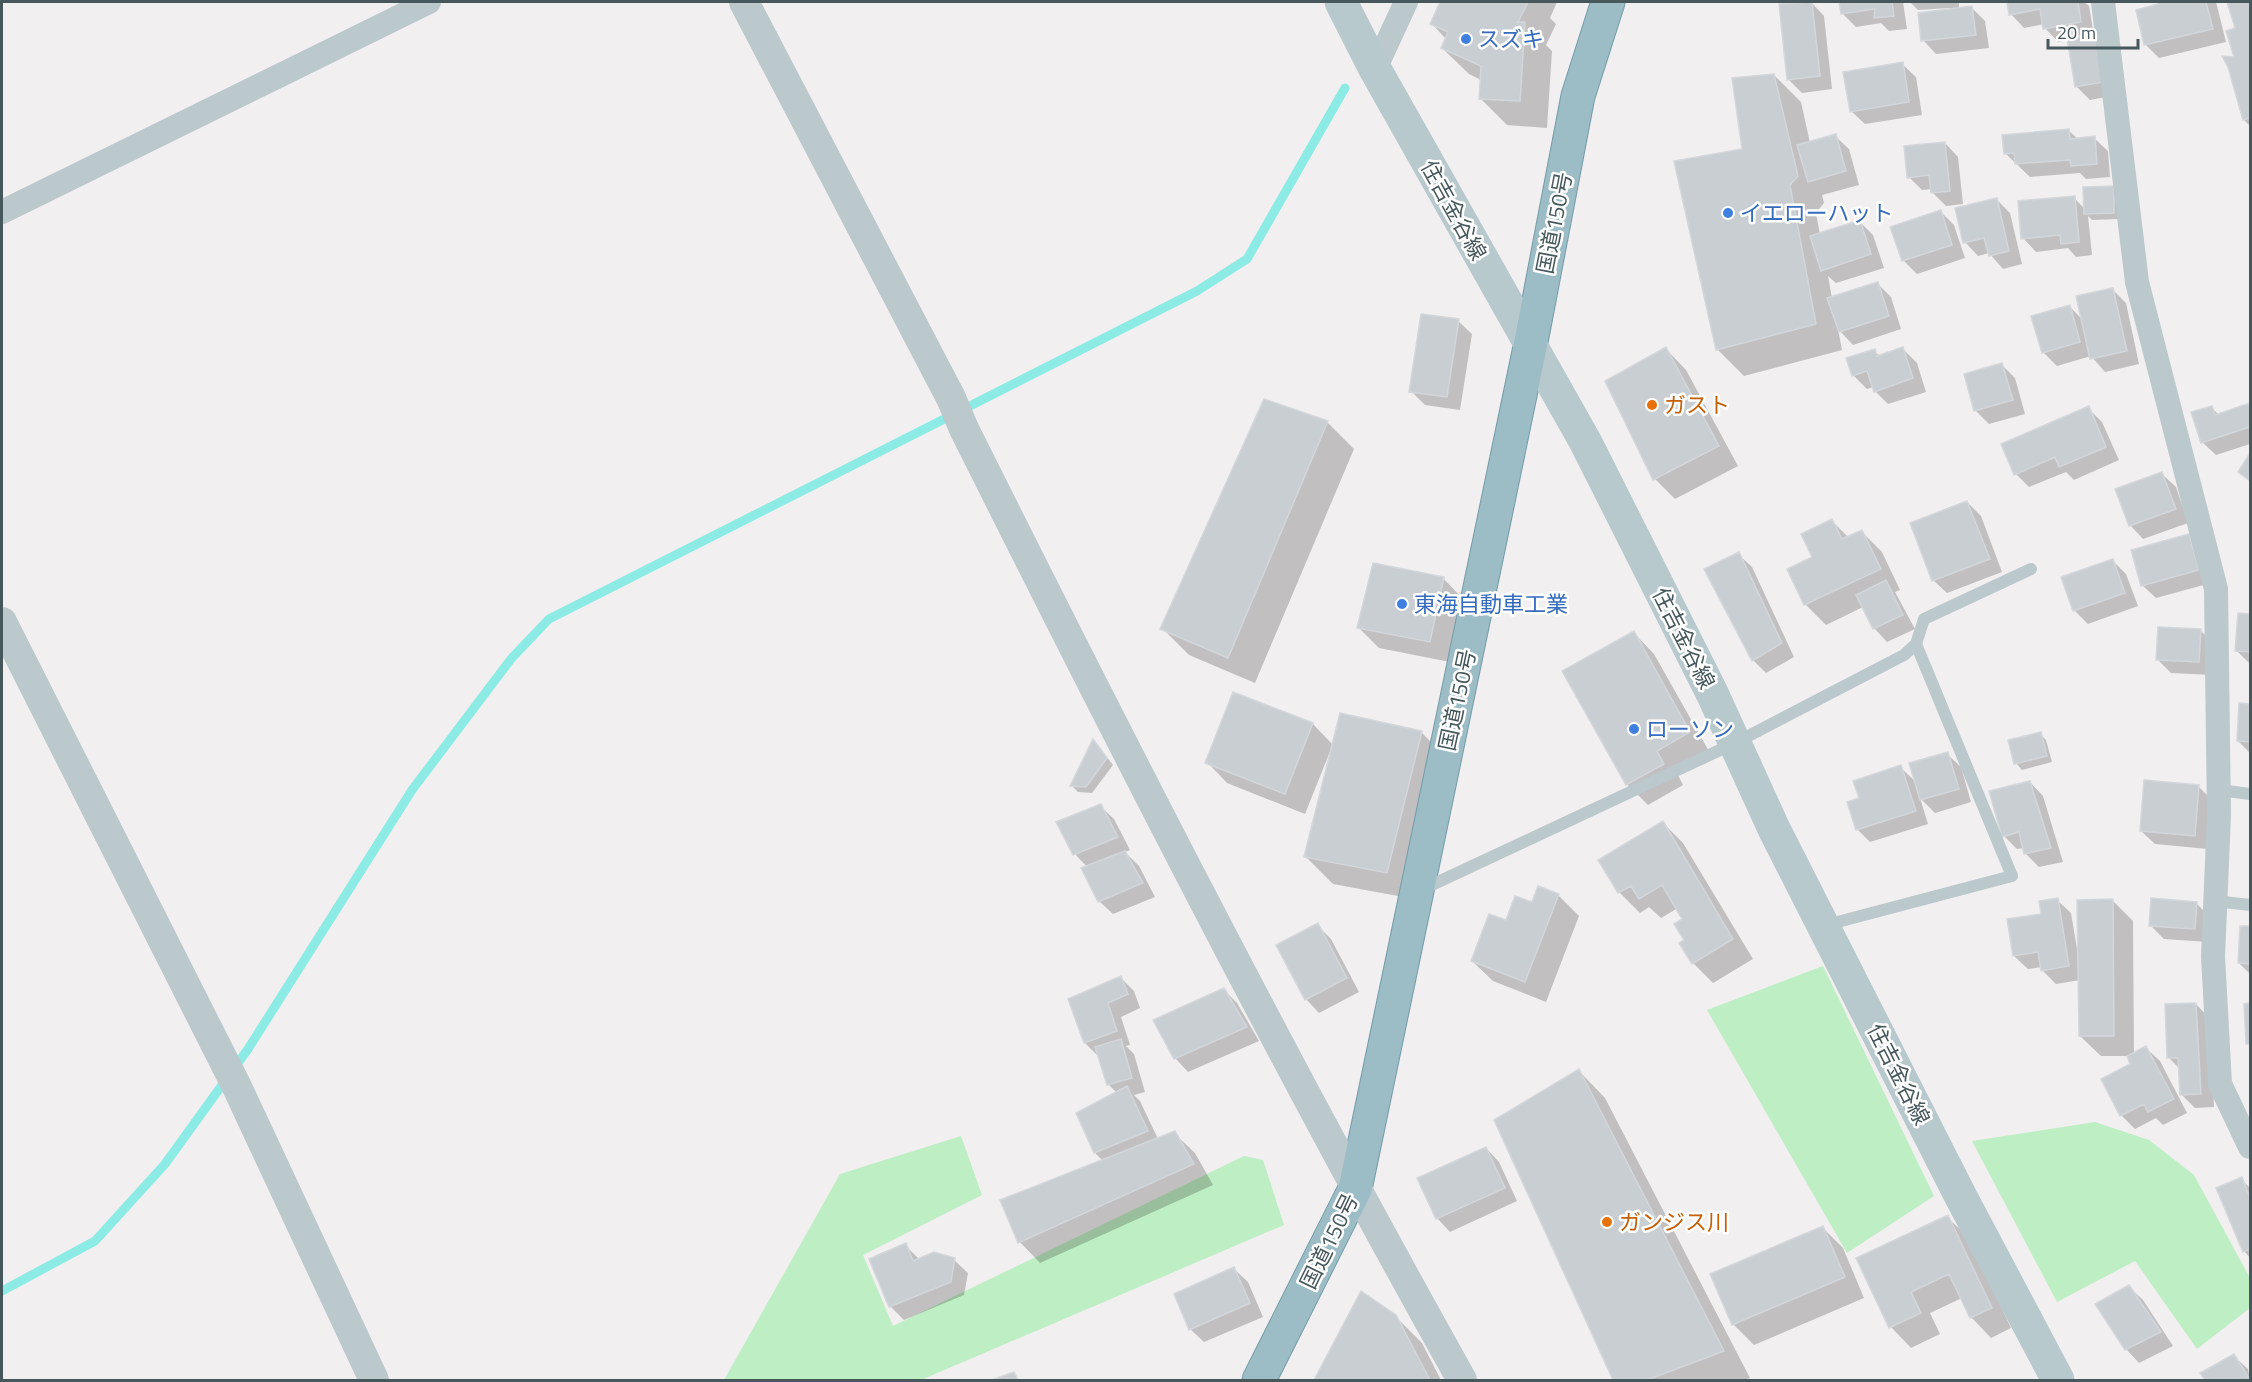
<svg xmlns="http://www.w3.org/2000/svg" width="2252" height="1382" viewBox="0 0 2252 1382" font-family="'Titillium Web','Noto Sans JP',sans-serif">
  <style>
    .green { fill: #beeec3 }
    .shadow { fill: #0003 }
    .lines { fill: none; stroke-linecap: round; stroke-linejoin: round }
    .stream { stroke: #8cebe4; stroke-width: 9 }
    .building { fill: #c9ced2; stroke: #d3d7db; stroke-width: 1.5 }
    .trunk-casing { stroke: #739ca9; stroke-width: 35 }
    .service { stroke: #bbc8cc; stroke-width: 12 }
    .minor { stroke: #bbc8cc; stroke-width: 24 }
    .tertiary { stroke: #bbc8cc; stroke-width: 30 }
    .secondary { stroke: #b8c9ce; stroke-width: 33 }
    .trunk { stroke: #9cbcc6; stroke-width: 33 }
    .shop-dot { fill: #3f7fe0; stroke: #fff; stroke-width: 2 }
    .food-dot { fill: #e8710a; stroke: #fff; stroke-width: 2 }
    .labels { text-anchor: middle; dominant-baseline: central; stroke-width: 5; stroke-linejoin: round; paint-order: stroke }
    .shop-label { font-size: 22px; fill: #366cbe; stroke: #fff; text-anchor: start }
    .street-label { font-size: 22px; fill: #47585c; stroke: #fff }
    .food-label { font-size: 22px; fill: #c56008; stroke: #fff; text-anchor: start }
  </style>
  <rect width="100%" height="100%" fill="#f2eff0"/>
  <path class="green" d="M1823,966l111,230 -87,57 -140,-243z
    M2095,1122l54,18 45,35 56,103v30l-53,41 -62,-88 -78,41 -85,-161z
    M961,1136l21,59 -119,60 30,71 351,-170 19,4 21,65 -363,155h-197l116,-206z"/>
  <path class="shadow" d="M1442,2h115l-7,16 6,6 -10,21 6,6 -5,77 -40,-3 -27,-27 1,-18 -12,-6 -27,-26 4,-9 -14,-15z
    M1811,2l13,14 8,73 -30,4 -14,-14 -7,-74z
    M1841,2h62l4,27 -18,2 -8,-8 -25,4 -14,-14z
    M1910,2h49v7l13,-1 13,13 4,27 -53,6 -13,-14 27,-29 -1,-3 -31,2z
    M2009,2h75l5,4 5,29 23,60 -27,5 -14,-14 -7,-46 -11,2 -13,-14 -1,-4 -20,4 -13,-14z
    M2159,2h57l10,40 -67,16 -13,-13 -8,-34 22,-6z
    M2229,2h21v124l-6,-6 -8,-61 1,-29z
    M1902,64l14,13 6,38 -57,9 -14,-13z
    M1774,75l27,27 9,41 25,-7 14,13 10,36 -37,10 2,8 -8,10 4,22 40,-13 13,13 11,33 -48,15 -8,-7 4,22 45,-15 14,14 10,32 -48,16 -15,-16 4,21 -98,26 -27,-27 27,-199z
    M2068,130l10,9 16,-1 14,13 2,26 -24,2 -6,-6 -50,4 -25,-24z
    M1945,143l13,14 5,47 -17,2 -14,-14v-3l-10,1 -13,-13z
    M2113,188l6,6v25l-27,1 -4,-4 4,39 -16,2 -8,-9 -32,4 -13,-14 51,-40 11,11z
    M1996,199l14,14 12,51 -19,5 -14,-16 -11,3 -13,-14z
    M1941,212l13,13 11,33 -48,16 -14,-14z
    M2113,290l13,13 13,61 -34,8 -14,-16 -34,10 -14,-14 26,-46 14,14z
    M1458,321l14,13 -12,76 -35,-5 -14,-14z
    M1666,349l20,21 52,96 -63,33 -20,-20z
    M1903,349l14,14 9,29 -38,12 -13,-13 -2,-4 -6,2 -14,-14 21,-24 6,5z
    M2002,365l13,13 10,36 -36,10 -13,-13 -10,-36z
    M1265,401l62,21 27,27 -99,234 -66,-28 -27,-27z
    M2250,405v39l-34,11 -14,-13 10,-34 7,7z
    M2088,408l14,14 17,38 -45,20 -8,-8 -37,15 -13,-13z
    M2162,474l14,13 12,36 -45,16 -13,-14z
    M1967,502l14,14 21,56 -55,21 -14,-13z
    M1832,521l17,17 13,-6 20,20 18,38 -5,2 20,37 -28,13 -13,-14 -11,-21 -37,18 -21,-21 9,-46z
    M2188,536l14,13 9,34 -55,15 -14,-13z
    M1738,554l14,13 42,90 -28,16 -13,-13z
    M2112,560l14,14 12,32 -50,18 -14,-14z
    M1443,578l20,21 -13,63 -71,-14 -20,-20z
    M2239,615l11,1v48l-14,-14z
    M2200,630l14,14 -2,31 -41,-2 -13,-13z
    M1634,633l20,21 56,99 -34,18 7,14 -35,20 -21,-21z
    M1234,694l79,30 20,21 88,-13 27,27 -34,140 -81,-15 -27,-27 25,-102 -2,-1 -24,60 -78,-31 -20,-21z
    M2240,704l10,1v48l-12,-12z
    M2040,734l6,6 6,22 -30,8 -6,-7z
    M1094,741l19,24 -21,28 -14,-1 -6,-6z
    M1947,754l14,13 10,35 -36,11 -15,-15 8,26 -58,18 -13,-13 3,-31 40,-31 17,16z
    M2030,782l13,14 20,66 -24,5 -13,-13 -2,-6 -7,1 -13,-13z
    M2199,787l13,13 -4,49 -53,-5 -14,-13z
    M1100,806l14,13 16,31 -5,2 14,14 16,31 -42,17 -14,-13 -12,-34 -12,-13z
    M1663,823l20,20 70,116 -40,24 -20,-20 -7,-22 -2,-21 -6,-12 -17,10 -12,-11 -9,6 -21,-21 -19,-32z
    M1539,888l19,7 21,21 -33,86 -53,-21 -21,-20 35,-39 26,-18z
    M2057,900l14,13 7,42 35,-54 20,20 1,133 12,-6 14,13 27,52 -24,12 -7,-7 -21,11 -14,-14 11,-51 -4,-8h-27l-21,-20v-56l-24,4 -14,-14v-3l-14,2 -14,-13 29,-41z
    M2196,903l14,14 -2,25 -44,-3 -14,-14z
    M1317,925l14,14 28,53 -40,21 -13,-14z
    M2242,927l8,1v46l-11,-11z
    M1120,977l14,14 6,17 -19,9 9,28 -4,1 8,8 11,38 -11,3 6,6 18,38 16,-6 21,20 18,32 -173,78 -20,-21 -18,-42 101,-39 -8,-8 22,-60 -9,-9 -10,-28 -13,-13z
    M1224,990l13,13 22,38 -71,31 -13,-14z
    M2196,1004l13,14 5,89 -19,1 -14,-14 -1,-25 -11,-11z
    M2246,1005h4v41l-2,-3z
    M1579,1071l26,27 145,280 -6,2h-129l-119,-259z
    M1486,1148l13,14 18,39 -67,31 -13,-14z
    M2241,1179l9,9v70l-6,-7z
    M1947,1217l21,20 43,91 -20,10 -20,-21 -9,-19 -32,15 10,21 -29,14 -20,-21 -33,-68z
    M1822,1227l21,21 21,50 -110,47 -21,-21z
    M905,1245l14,14 35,1 14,13 -4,22 -60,25 -14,-14z
    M1234,1269l14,13 15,35 -59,25 -14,-13z
    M2129,1287l14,13 30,46 -34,17 -13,-14z
    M1361,1293l34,23 27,27 19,37h-125z
    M2234,1356l14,13 2,11h-44l-4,-7z"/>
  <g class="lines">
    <path class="stream" d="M2,1291l93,-50 70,-77 83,-115 164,-259 99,-131 38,-40 648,-328 50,-32 98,-171"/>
  </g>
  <path class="building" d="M1440,2h88l-10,20h7l-5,79 -41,-2 2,-33 -40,-18 7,-16 -18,-8z
    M1812,2l8,74 -33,4 -8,-76z
    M1839,2h53l2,14 -20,2 1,-9 -34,5z
    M2007,2h71l3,20 -38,7 -3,-20 -31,6z
    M2158,2h48l7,27 -69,16 -8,-35 22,-6z
    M2227,2h23v116l-7,2 -15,-53 -6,-11 12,1 -8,-26 9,-3z
    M1972,6l4,29 -55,6 -3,-28z
    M2097,33l7,49 -29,5 -8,-49z
    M1903,62l6,40 -59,10 -7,-40z
    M1774,74l24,102 -8,9 26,139 -100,26 -42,-189 68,-12 -10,-71z
    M2069,129l1,10 25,-3 2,28 -26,2 -1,-6 -55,4 -1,-11 -10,1 -2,-19z
    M1836,134l10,37 -38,11 -11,-37z
    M1945,142l5,49 -19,2 -2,-18 -22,3 -3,-32z
    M2114,186v27l-30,1 -1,-27z
    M2075,196l4,46 -18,2 -1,-9 -39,4 -3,-38z
    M1997,198l12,53 -20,5 -5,-18 -21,5 -8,-35z
    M1941,210l11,35 -50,16 -12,-34z
    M1860,220l11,34 -50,17 -11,-35z
    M1878,282l11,34 -50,16 -12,-34z
    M2113,288l14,63 -37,8 -14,-63z
    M2070,305l10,37 -38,11 -11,-37z
    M1421,314l38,5 -12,78 -38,-5z
    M1666,347l53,99 -66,34 -48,-99z
    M1903,347l10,31 -39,14 -7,-21 -15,5 -6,-18 29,-9 2,7z
    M2002,363l11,37 -39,11 -10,-37z
    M1264,399l64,22 -100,237 -68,-29z
    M2250,403v24l-49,16 -10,-31 21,-6 3,9z
    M2089,406l17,41 -47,20 -4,-10 -41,18 -13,-31z
    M2250,453v28l-12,-9z
    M2162,472l14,37 -47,17 -14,-37z
    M1967,501l23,58 -58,22 -22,-58z
    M1832,519l10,20 20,-9 19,39 -77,36 -17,-36 25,-12 -11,-23z
    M2189,534l10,36 -58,16 -10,-36z
    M1739,552l43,91 -30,18 -48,-92z
    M2113,559l12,34 -52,18 -12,-34z
    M1373,563l71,14 -14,65 -73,-14z
    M1886,580l17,35 -30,14 -17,-34z
    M2238,613l12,1v38l-15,-1z
    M2158,627l43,2 -2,33 -43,-2z
    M1634,631l56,101 -33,19 7,13 -38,21 -64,-114z
    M1233,692l80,31 -28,71 -80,-31z
    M2239,703l11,1v38l-13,-1z
    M1340,713l82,18 -35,142 -83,-16z
    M2041,732l6,24 -33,8 -6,-24z
    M1093,739l14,19 -21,29 -16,-1z
    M1948,752l11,37 -39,11 -11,-37z
    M1901,765l15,46 -60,19 -9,-28 12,-4 -6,-17z
    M2144,780l55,5 -4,51 -55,-5z
    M2030,781l21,67 -27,6 -5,-22 -17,5 -13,-46z
    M1101,804l17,33 -45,18 -17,-33z
    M1663,821l70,118 -41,25 -13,-21 5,-3 -10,-16 8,-5 -20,-34 -23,14 -8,-13 -13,7 -20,-33z
    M1125,851l18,32 -45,19 -17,-34z
    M1538,886l21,8 -34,88 -54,-21 18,-47 17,6 9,-24 17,6z
    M2058,898l11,68 -28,5 -3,-19 -25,4 -6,-37 34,-5 -2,-13z
    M2151,898l46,4 -2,27 -46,-3z
    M2113,899l1,137h-35l-2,-136z
    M1318,923l29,55 -42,22 -29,-55z
    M2240,926h10v38l-12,-1z
    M1121,976l7,18 -20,9 9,28 -33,12 -16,-44z
    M1224,988l23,39 -73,32 -21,-39z
    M2196,1003l5,91 -21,1 -2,-37h-11l-2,-54z
    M2250,1003v41h-4l-2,-40z
    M1121,1039l11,39 -25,7 -12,-38z
    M2146,1046l28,53 -26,13 -4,-8 -24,12 -19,-37 29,-15 -3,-8z
    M1579,1069l145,282 -77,29h-34l-119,-260z
    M1127,1086l21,45 -54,22 -18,-40z
    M1175,1131l19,33 -176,79 -18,-43z
    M1486,1147l19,41 -69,31 -19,-41z
    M2242,1177l8,21v51l-7,3 -27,-64z
    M1948,1215l44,93 -22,10 -21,-44 -38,18 10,21 -32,15 -33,-70z
    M1823,1226l22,51 -113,48 -22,-51z
    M906,1243l7,18 21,-9 21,6 -4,24 -62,25 -20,-48z
    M1234,1267l16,36 -61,27 -15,-36z
    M2129,1285l32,47 -36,18 -30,-46z
    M1361,1291l35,24 34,65h-116z
    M2234,1354l16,26h-45l-5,-7z
    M1014,1372l4,8h-26z"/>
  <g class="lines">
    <defs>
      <path id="trunk" d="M1259,1380l96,-191 175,-842 48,-251 30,-94"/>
    </defs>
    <use href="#trunk" class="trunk-casing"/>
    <path class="service" d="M1916,644l8,-25 107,-50
      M2219,790l31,4
      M1421,890l314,-147 169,-88 12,-11 96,232 -186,49
      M2215,901l35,4"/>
    <path class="minor" d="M2103,2l34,280 79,307 3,226 -6,141 7,128 30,63
      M1375,69l31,-67
      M2,212l427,-210"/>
    <path class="tertiary" d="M744,2l207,396 13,31c160,320 323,639 498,951
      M2,622l234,463 138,295"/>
    <path class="secondary" d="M1341,2l34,67 210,372 127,252 62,136 187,368 97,183"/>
    <use href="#trunk" class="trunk"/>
  </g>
  <g class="shop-dot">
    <circle cx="1466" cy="39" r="6"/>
    <circle cx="1728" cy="213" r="6"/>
    <circle cx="1402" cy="604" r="6"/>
    <circle cx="1634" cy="729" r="6"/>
  </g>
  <g class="food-dot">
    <circle cx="1652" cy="405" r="6"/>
    <circle cx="1607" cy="1222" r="6"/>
  </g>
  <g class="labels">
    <g class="shop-label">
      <text x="1478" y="39">スズキ</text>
      <text x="1740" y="213">イエローハット</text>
      <text x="1414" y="604">東海自動車工業</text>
      <text x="1646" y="729">ローソン</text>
    </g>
    <g class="street-label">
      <text transform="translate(1454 210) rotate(61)">住吉金谷線</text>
      <text transform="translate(1554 223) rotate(-79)">国道150号</text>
      <text transform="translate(1684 638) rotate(63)">住吉金谷線</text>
      <text transform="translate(1457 700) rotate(-78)">国道150号</text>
      <text transform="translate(1899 1074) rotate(63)">住吉金谷線</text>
      <text transform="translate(1329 1241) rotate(-64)">国道150号</text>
    </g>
    <g class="food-label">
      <text x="1664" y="405">ガスト</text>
      <text x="1619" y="1222">ガンジス川</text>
    </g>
  </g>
  <rect width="2252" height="1382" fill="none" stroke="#47585c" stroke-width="6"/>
  <path d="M2048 39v9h90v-9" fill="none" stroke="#47585c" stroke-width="3"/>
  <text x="2057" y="39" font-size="18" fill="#47585c" stroke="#ffffff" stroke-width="4.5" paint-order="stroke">20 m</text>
</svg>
